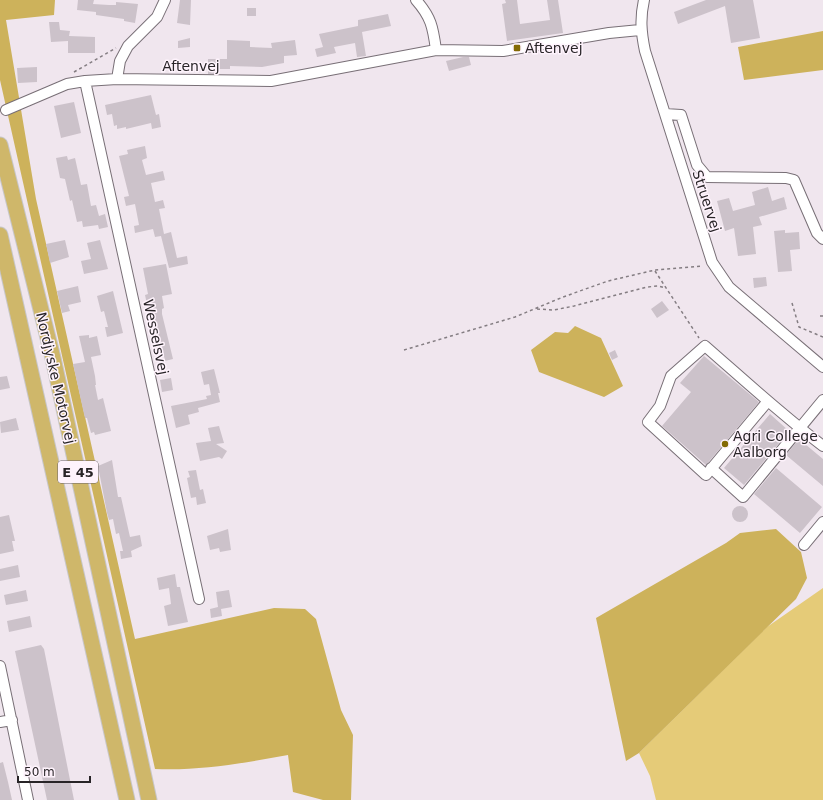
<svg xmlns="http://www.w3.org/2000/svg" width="823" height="800" viewBox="0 0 823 800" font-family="'DejaVu Sans',sans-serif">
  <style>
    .green { fill: #e5cb78 }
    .forest { fill: #cdb25b }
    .building { fill: #ccc2ca }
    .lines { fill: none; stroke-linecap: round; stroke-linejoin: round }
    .minor-casing { stroke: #786f76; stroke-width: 12 }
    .highway-casing { stroke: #c7c6c7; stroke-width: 17 }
    .path { stroke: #847d82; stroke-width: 1.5; stroke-dasharray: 3 3; stroke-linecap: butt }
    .minor { stroke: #fff; stroke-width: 10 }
    .highway { stroke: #cfb76a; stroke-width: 15 }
    .poi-dot { fill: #836a04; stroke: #fef3fc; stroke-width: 1.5 }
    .labels { text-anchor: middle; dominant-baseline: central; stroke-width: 3; stroke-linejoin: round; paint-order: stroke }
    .shield { fill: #fef3fc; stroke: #686267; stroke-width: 1 }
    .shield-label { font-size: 13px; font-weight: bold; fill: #282427 }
    .poi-label { font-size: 14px; fill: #282427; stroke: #fef3fc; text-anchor: start }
    .street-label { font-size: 14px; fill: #282427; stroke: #fef3fc }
  </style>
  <rect width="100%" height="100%" fill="#f0e6ee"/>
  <path class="green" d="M823,588v212h-167l-6,-24 -11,-23 128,-126z"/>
  <path class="forest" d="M0,0h55l-1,15 -48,5 30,179 99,440 139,-31 31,1 11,10 25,91 12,25 -2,65h-28l-30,-8 -5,-37c-44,8 -88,16 -133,14l-155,-689z
    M823,31v39l-79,10 -6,-33z
    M575,326l26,12 22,48 -19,11 -65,-25 -8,-22 24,-18 13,1z
    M776,529l25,23 6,26 -11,21 -157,154 -13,8 -30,-143 130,-75 14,-10z"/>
  <path class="building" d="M78,0h16l-1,4 16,1h7v-3l22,2 -3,19 -11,-2v-2l-28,-4v-3l-19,-2z
    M180,0h11l-1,25 -13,-2z
    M505,0h12l3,24 30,-4 -3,-20h11l5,33 -56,8 -5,-37 4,-1z
    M706,0h47l7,38 -29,5 -6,-37 -47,18 -4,-12z
    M247,8h9v8h-9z
    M388,14l3,12 -29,6 4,24 -9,1 -2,-14 -21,4 2,6 -19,4 -2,-8 8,-2 -4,-13 39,-8v-6z
    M49,22h10l1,8 10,1 -1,5 26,1v16h-27v-12l-17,1z
    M190,38v9l-12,1v-7z
    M227,40l23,1v6l22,1 -1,-5 24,-3 2,15 -13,1v7l-22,4 -32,-1v3h-14l-1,5h-7v-15h19z
    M463,57h6l2,8 -22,6 -3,-10z
    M37,67v15l-19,1 -1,-15z
    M151,95l5,20 3,-1 2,13 -9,2 -1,-6 -25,6v-2l-9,2v-4l-3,1 -2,-12 -5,1 -2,-10z
    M74,102l7,31 -20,5 -7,-32z
    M145,146l2,12 -5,2 4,15 17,-4 2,9 -14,3 4,19 8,-2 2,8 -6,1 5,25 7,-2 6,26 10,-2 1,8 -19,4 -8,-32 -6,1 -2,-8 -18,4 -1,-7 5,-1 -4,-21 -9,2 -2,-9 5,-1 -10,-40 9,-2 -1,-4z
    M67,156l1,4 7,-2 6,27 6,-1 4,22 5,-1 3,11 6,-2 3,13 -9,2 -1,-4 -15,2 -1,-6 -5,1 -5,-22 -2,1 -5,-22 -5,-1 -4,-20z
    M768,187l4,14 12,-4 3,12 -28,8 3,8 -9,2 3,27 -18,2 -4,-28 -9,3 -8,-30 12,-3 4,13 22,-6 -3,-13z
    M785,230v3l14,-1 1,17 -10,1 2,21 -14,1 -4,-41z
    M65,240l4,17 -19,6 -4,-19z
    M100,240l8,29 -24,5 -3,-13 10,-2 -4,-16z
    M166,264l6,30 -10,2 2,12 -2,1v5l11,45 -8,2 -4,-20 -6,1 -10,-47 3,-1 -5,-26z
    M766,277l1,9 -13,2 -1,-10z
    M78,286l3,16 -13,3 2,6 -8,2 -5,-22z
    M113,291l10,42 -16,4 -2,-10h3l-4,-16 -3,1 -4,-16z
    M662,301l7,9 -12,8 -6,-9z
    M89,335v3l8,-2 4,19 -10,2 4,19 1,9h-1l3,15 5,-2 8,33 -16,4 -1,-3 -3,1 -4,-15h-2l-1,-4 -11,-50 12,-2 -6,-26z
    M615,350l3,7 -6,3 -3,-7z
    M704,356l55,46 -53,63 -44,-39 29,-34 -11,-9z
    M214,369l6,24h-2l2,9 -22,6 1,4 -11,3 2,9 -14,4 -5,-22 36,-7 -1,-3 5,-1 -2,-11 -5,1 -3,-13z
    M7,376l3,12 -10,2v-13z
    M171,378l2,12 -11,2 -2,-12z
    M770,414l19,17 -45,54 -20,-17z
    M16,418l3,12 -18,3 -1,-11z
    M219,426l5,17 -8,1 11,7 -5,8 -3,-2 -19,4 -4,-18 15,-2 -3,-13z
    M799,439l24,20v27l-37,-31z
    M112,460l6,37h3l9,40 10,-2 2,11 -11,5 1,6 -11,2 -1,-8h3l-4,-18 -3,1 -3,-15 -4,1 -2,-7 -9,-47z
    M776,468l46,39 -22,26 -46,-39z
    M196,470l4,20 3,-1 3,14 -9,2 -1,-8 -5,1 -4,-20 3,-1 -2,-6z
    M732 514a8 8 0 1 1 16 0a8 8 0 1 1-16 0Z
    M9,515l6,26h-3l2,10 -14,3v-37z
    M228,529l3,21 -11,2 -1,-4 -9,2 -3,-14z
    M18,565l2,12 -20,4v-12z
    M175,574l2,13h3l8,35 -20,4 -4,-20 7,-2 -2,-16 -10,2 -2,-12z
    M26,590l2,11 -22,4 -2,-10z
    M229,590l3,17 -11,2 1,7 -11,2 -1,-9 8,-2 -2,-15z
    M30,616l2,11 -23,5 -2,-11z
    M41,645l3,4 30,151h-27l-32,-149z
    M3,762l5,20 4,18h-12v-37z"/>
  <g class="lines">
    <defs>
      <path id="minor" d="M416,0c15,17 17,27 20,50
        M644,0c-4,18 -3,32 1,51l67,211 17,25 94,80
        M117,79l3,-18 8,-15 29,-29 8,-17
        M85,81l114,518
        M6,110l61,-26 18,-3 32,-2 154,2 165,-31 67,1 106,-18 31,-3
        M665,114l16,1 16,50 10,12 79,1 8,2 23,53 6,6
        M768,401l-62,74 -58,-53 12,-16 11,-30 34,-30c39,34 77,69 118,100
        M711,468l32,29 80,-97
        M804,545l19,-23
        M0,666l28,134
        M0,722l12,-2"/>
      <path id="highway" d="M0,145l53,213 96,442
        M0,235l127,565"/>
    </defs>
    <use href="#minor" class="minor-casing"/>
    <use href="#highway" class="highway-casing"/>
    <path class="path" d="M74,72l42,-24
      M655,271l44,67
      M792,303l7,24 24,10
      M537,309l17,1 20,-4 73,-19 11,-1 8,2
      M820,316h3
      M404,350l111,-33 48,-20 45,-16 47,-11 48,-4"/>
    <use href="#minor" class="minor"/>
    <use href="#highway" class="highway"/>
  </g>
  <g class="poi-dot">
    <rect x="513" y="44" width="8" height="8" rx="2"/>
    <circle cx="725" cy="444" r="4"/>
  </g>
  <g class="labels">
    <rect class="shield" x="58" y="461" width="40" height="22" rx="3"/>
    <g class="shield-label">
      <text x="78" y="472">E 45</text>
    </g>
    <g class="poi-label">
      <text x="525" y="48">Aftenvej</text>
      <text x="733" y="436">Agri College<tspan x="733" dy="16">Aalborg</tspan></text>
    </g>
    <g class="street-label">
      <text x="191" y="66">Aftenvej</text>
      <text transform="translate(707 201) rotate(72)">Struervej</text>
      <text transform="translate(156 337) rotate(78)">Wesselsvej</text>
      <text transform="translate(56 378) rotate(77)">Nordjyske Motorvej</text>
    </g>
  </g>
  <path d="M18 776v6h72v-6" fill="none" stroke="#282427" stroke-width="2"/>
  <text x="24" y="776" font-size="12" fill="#282427" stroke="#fef3fc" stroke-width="3" paint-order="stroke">50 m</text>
</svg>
